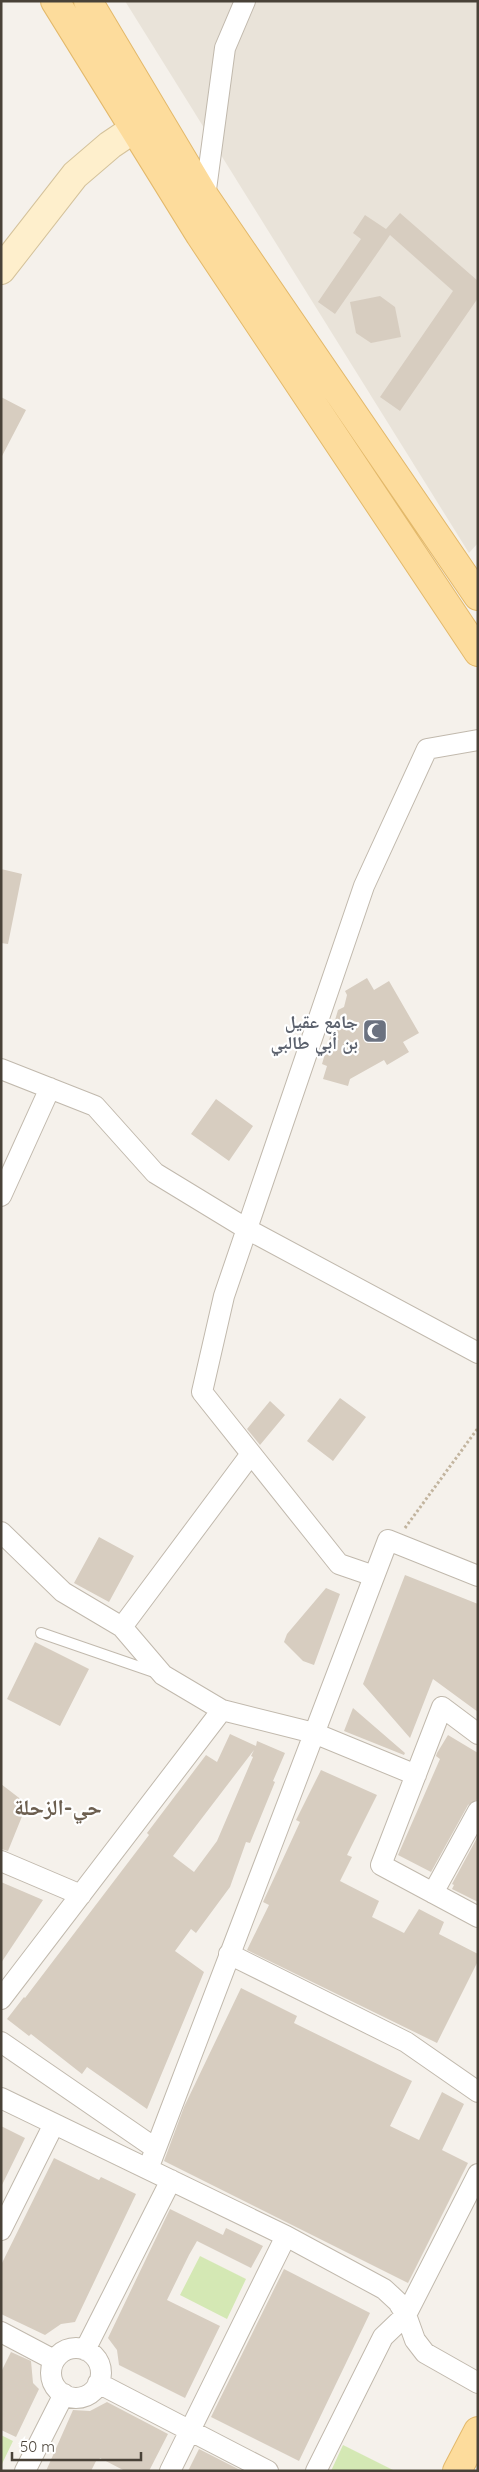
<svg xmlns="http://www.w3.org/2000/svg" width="479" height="2472" viewBox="0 0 479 2472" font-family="Quicksand,'Noto Naskh Arabic',sans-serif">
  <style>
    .residential { fill: #e9e3d9 }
    .green { fill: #d4e8b4 }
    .building { fill: #d7cdc0; fill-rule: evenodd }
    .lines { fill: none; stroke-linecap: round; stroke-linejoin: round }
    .lane-casing { stroke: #c1b9ad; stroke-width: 12 }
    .street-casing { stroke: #c1b9ad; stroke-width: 22 }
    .secondary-casing { stroke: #d4c29b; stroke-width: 30 }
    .primary-casing { stroke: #e3b96b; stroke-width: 30 }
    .path { stroke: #c2b49e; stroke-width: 3; stroke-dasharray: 2.5 2.5; stroke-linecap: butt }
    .lane { stroke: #fff; stroke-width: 10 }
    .street { stroke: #fff; stroke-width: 20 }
    .secondary { stroke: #feefcc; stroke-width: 28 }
    .primary { stroke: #fddc9c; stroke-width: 28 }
    .labels { text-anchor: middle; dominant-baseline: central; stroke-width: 4.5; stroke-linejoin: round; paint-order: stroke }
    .worship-label { font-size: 18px; font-weight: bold; fill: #5b616d; stroke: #fff; text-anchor: end }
    .district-label { font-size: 22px; font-weight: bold; fill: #6c5f50; stroke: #fff }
  </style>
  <rect width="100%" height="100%" fill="#f5f1eb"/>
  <path class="residential" d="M125,1h353v542l-9,10z"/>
  <path class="green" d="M200,2256l46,23 -19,40 -47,-24z
    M1,2435l12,6 -12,25z
    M343,2445l52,26h-64z"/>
  <path class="building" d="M400,213l78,68v17l-78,113 -20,-14 73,-106 -63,-56 -55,79 -17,-12 43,-63 -8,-6 12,-18 21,14z
    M380,296l15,11 6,30 -30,6 -15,-10 -6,-31z
    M1,397l25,13 -25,48z
    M1,869l21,5 -14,70 -7,-1z
    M367,978l7,12 15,-9 30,52 -16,9 6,10 -22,13 -3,-5 -34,19 -2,7 -25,-7 4,-13 -5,-2 16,-54 6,-3 3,-12 -2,-4z
    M216,1099l37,27 -24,35 -38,-27z
    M340,1398l26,19 -33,44 -26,-20z
    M270,1401l15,14 -25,30 -13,-16z
    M99,1537l35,19 -25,46 -35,-19z
    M405,1575l73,29v108l-45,-33 -23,59 -47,-54z
    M326,1588l14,6 -26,71 -11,-4 -19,-19 3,-8z
    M35,1642l54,27 -29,57 -53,-27z
    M353,1708l52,45 -1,2 -60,-24z
    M230,1734l26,12 1,-5 28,12 -12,28 2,1 -25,61 -4,-1 -16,45 -34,46 -5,-4 -16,22 29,21 -57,137 -60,-42 -5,7 -51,-40 -2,2 -22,-17 17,-22 1,1 124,-163 -2,-2 59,-78 11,7zM254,1750l-3,6 2,1 -36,84 -23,31 -21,-16z
    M448,1735l30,18v46l-10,6 -37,67 -33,-17 42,-96 -4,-3 1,-3z
    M321,1770l56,25 -30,60 5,2 -12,24 39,20 -7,16 32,16 15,-24 25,13 -5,12 39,20v7l-41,82 -190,-93 22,-45 -6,-3 37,-80 -4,-2z
    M1,1784l26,20 -19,47 -7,-2z
    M478,1836v66l-26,-13 2,-4 -2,-1z
    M1,1882l42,18 -42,63z
    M241,1988l56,28 -3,7 118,58 -22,45 29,14 23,-48 22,12 -22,46 26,13 -60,120 -244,-122 20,-54z
    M1,2126l24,12 -24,49z
    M54,2158l45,22 2,-3 35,17 -61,128 -14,2 -16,11 -44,-21v-49z
    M170,2209l53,26 3,-7 37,18 -12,22 -54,-27 -8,14 -22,45 53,26 -35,72 -66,-33 -2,-15 -9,-12z
    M284,2269l86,44 -71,148 -88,-44z
    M11,2352l20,9 2,22 6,6 -23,48 -15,-7v-58z
    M107,2402l61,32 -19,37h-24l-25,-13 -1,2 -2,-1 -6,12h-45l27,-61 17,1z
    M199,2449l43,22h-54z"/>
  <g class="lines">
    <defs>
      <path id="lane" d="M41,1633l116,40"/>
      <path id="street" d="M205,197l20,-149 20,-47
        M1,1069l94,37 60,67 92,56 231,124
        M1,1196l49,-108
        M1,1532l62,60 59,35 41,48 59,35 92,23 102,42
        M374,1576l-35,-12 -137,-172 22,-96 140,-410 63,-137 51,-9
        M122,1627l129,-173
        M478,1734l-36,-27 -61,158 97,52
        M1,1861l80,34
        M433,1893l45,-82
        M229,1954l177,88 72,50
        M1,1999l221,-289
        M1,2042l154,106
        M1,2098l285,138 98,53 14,13 8,13 9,25 10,13 53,30
        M148,2169l240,-629 90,36
        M1,2230l53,-106
        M1,2332l53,28
        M51 2373a25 25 0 1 1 50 0a25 25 0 1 1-50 0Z
        M85,2350l86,-170
        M98,2383l170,88
        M25,2471l39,-77
        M170,2471l116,-235
        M316,2471l67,-134 23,-22 72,-141"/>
      <path id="secondary" d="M1,270l74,-95 35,-30 43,-29"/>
      <path id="primary" d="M55,1l145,234 278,417
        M88,1l117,196 273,399
        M457,2471l21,-40"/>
    </defs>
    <use href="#lane" class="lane-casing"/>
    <use href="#street" class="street-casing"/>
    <use href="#secondary" class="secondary-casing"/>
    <use href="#primary" class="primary-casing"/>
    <path class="path" d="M405,1528l73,-100"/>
    <use href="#lane" class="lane"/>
    <use href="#street" class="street"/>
    <use href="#secondary" class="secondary"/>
    <use href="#primary" class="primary"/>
  </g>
  <defs>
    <symbol id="mosque-square" viewBox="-11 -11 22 22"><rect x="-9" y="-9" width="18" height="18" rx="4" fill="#6b7280" stroke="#fff"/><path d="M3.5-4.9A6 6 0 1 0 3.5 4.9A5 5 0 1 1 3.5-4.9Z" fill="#fff"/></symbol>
  </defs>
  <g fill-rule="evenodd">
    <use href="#mosque-square" x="361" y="1017" width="28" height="28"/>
  </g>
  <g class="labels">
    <g class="worship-label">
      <text x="358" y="1021">جامع عقيل<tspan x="358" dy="21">بن أبي طالبي</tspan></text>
    </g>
    <g class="district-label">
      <text x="58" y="1807">حي-الزحلة</text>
    </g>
  </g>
  <rect width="479" height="2472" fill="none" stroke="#494238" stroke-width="5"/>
  <path d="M12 2452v8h129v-8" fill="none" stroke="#494238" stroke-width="2.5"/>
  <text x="20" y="2452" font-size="15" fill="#494238" stroke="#ffffff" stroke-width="4" paint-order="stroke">50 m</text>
</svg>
